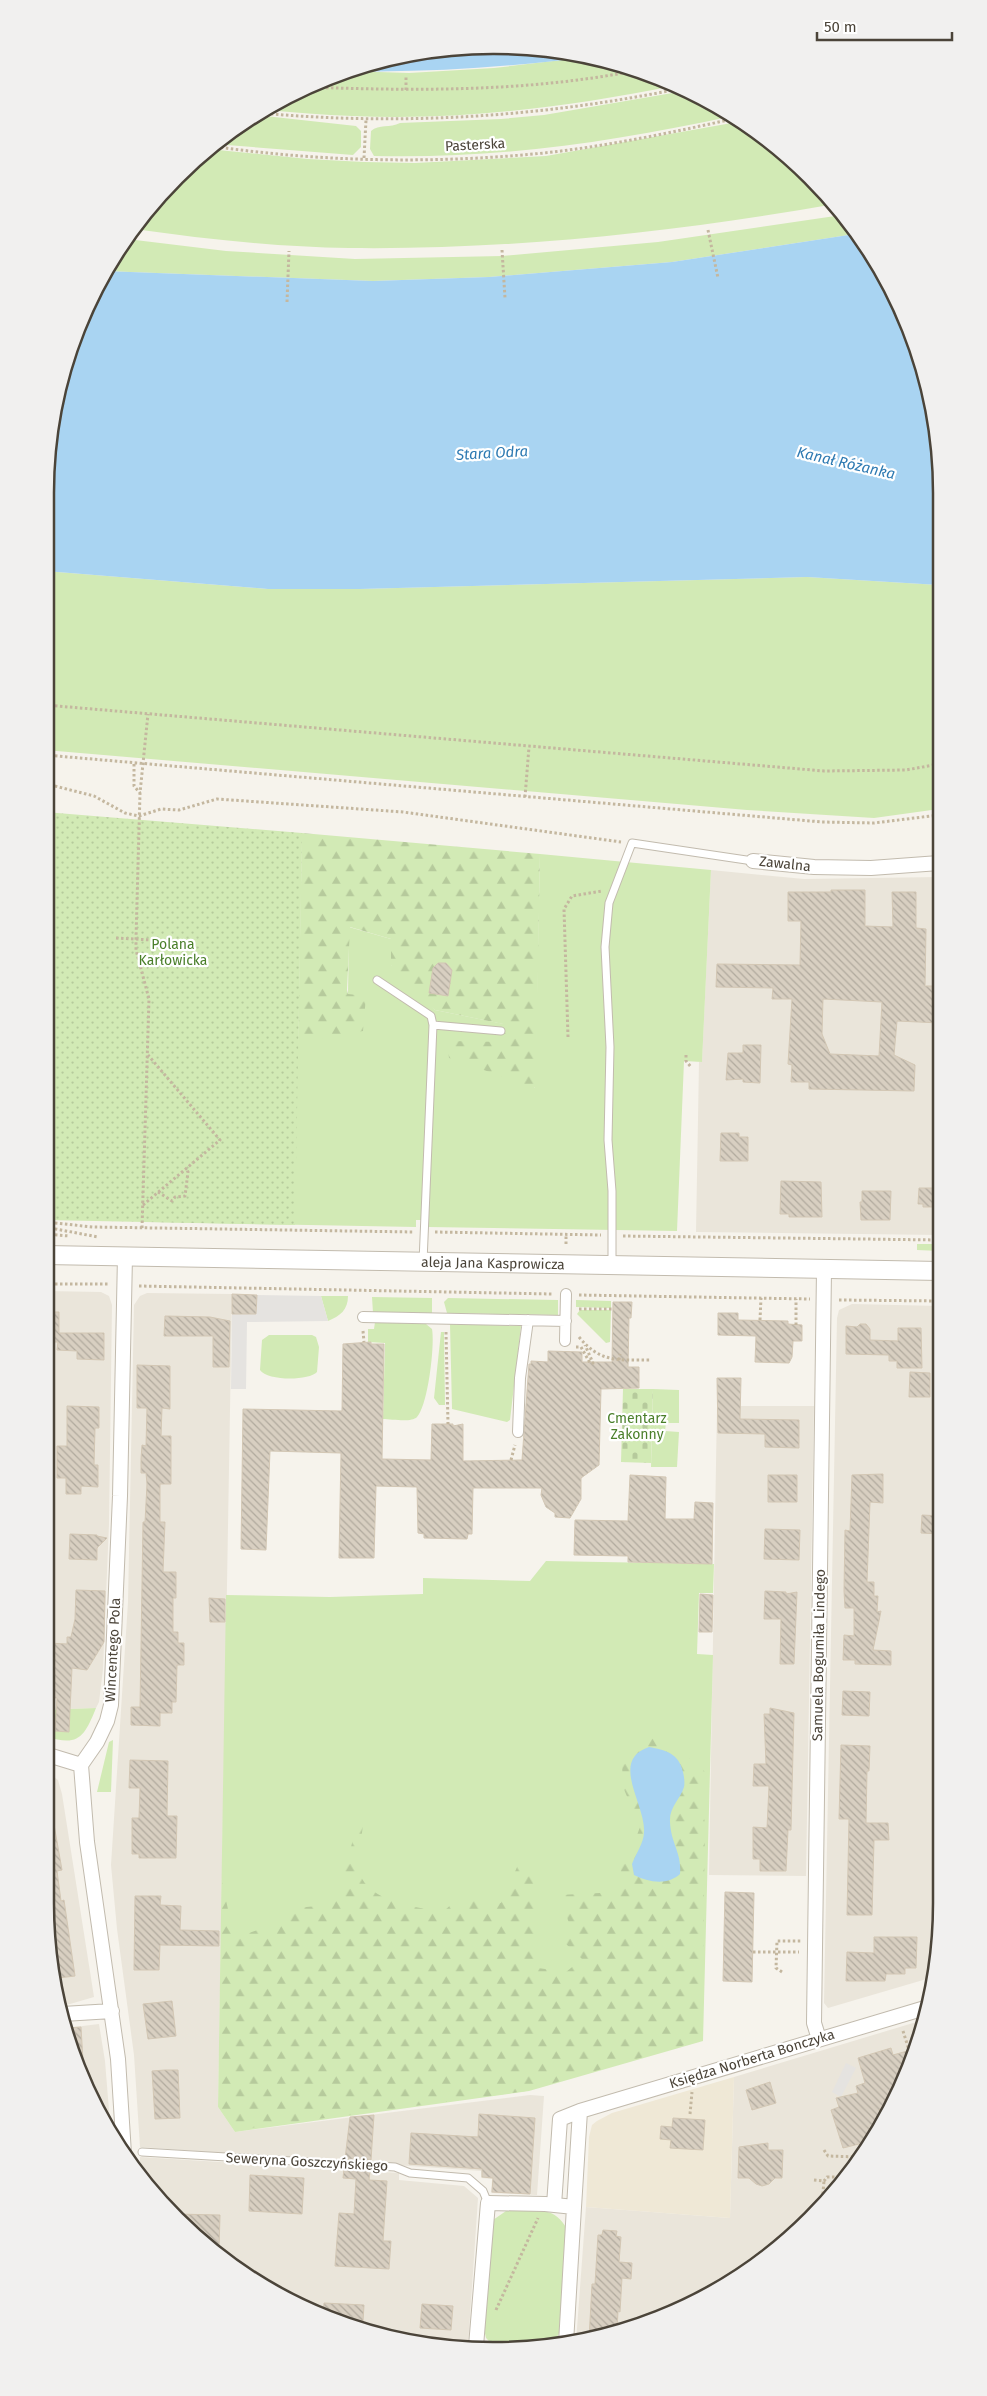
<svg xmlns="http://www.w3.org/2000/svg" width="987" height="2396" viewBox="0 0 987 2396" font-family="'Fira Sans',sans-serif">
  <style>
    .residential { fill: #eae5da }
    .education { fill: #efe8d6 }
    .green { fill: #d2eab5 }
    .forest { fill: url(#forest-firs); fill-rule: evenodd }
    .cemetery { fill: url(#cemetery-stones) }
    .park { fill: url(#park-dots) }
    .parking { fill: #e5e3e0 }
    .water { fill: #a9d4f2 }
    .building { fill: url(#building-back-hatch); stroke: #d3c7b4; fill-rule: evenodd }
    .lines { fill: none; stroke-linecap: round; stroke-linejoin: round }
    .service-casing { stroke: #c2bbae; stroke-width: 9 }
    .pedestrian-casing { stroke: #c2bbae; stroke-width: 12 }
    .minor-casing { stroke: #c2bbae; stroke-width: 16 }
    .tertiary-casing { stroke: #c2bbae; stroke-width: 20 }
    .path { stroke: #c4b79f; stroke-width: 3; stroke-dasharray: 2.5 2.5; stroke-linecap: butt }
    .service { stroke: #fff; stroke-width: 7 }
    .pedestrian { stroke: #fff; stroke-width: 10 }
    .minor { stroke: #fff; stroke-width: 14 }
    .tertiary { stroke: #fff; stroke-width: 18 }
    .labels { text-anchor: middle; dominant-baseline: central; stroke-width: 4.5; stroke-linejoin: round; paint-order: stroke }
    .street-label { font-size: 14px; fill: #4b4439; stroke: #fff }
    .park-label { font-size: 14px; fill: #4a7f2a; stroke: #fff }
    .water-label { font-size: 15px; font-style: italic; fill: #2e7ab2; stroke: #fff }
    .rim { fill: none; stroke: #4b4439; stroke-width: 2.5 }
  </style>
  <defs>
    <pattern id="forest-firs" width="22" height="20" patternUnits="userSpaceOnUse" patternTransform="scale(1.25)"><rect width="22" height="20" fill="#d2eab5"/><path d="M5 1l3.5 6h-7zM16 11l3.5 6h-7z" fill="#b6ca9c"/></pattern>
    <pattern id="cemetery-stones" width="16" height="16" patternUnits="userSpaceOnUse" patternTransform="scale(1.25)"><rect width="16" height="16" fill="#d2eab5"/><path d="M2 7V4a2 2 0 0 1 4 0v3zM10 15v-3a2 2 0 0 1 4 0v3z" fill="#b6ca9c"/></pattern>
    <pattern id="park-dots" width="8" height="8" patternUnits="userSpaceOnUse" patternTransform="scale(1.25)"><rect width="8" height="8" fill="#d2eab5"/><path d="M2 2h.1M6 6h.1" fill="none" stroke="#b6ca9c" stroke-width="1.8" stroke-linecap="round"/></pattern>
    <pattern id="building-back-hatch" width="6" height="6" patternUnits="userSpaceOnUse" patternTransform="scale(1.25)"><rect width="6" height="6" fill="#d8cfc1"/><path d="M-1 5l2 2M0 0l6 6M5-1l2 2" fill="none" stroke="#b1aa9e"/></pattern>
  </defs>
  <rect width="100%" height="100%" fill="#f6f3ec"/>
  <path class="residential" d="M711,870l93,9 135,-2 1,358 -244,-3 3,-170 3,-1z
    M45,1291l56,1 8,4 3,9 -3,219 -6,145 -4,33 -3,6 -51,2z
    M147,1293l85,1 -14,813 17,25 295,-37 14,1 -7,99 -46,-2 1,-14 -11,-1v-7l-341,-24 -6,-92 -17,-126 -6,-64 17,-263 6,-297 6,-9z
    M852,1304l88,2 2,596 -12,76 -102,30 -4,-5 13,-685 2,-8z
    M717,1406h97l-8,470 -97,-1z
    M45,1770l13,10 4,14 32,203 -24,7 -8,1 -17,-103z
    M923,2020l-5,26 -69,130 -60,64 -71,51 -142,51 10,-135 144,11 4,-141z
    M99,2024l6,37 6,74 -6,-9 -36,-79 -3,-19z
    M140,2157l259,16v7l65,6 14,12 -10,148 -33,1 -85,-20 -80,-36 -114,-93 -16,-23z"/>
  <path class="education" d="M734,2077l-4,141 -144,-11 3,-70 3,-12 5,-4 15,-8z"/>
  <path class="green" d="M588,57l49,12 36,17c-105,21 -214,35 -321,30 -29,-1 -58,-4 -87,-6l30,-19 53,-20 61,2 85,-5z
    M684,91l49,25c-121,26 -235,43 -359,40l-4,-7 1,-18c8,-7 19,-3 29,-8l101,-4 43,-4z
    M256,115l100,11 5,5v16l-8,8 -139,-11z
    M743,121l88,77 4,6c-160,28 -323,46 -486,44 -71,-1 -144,-9 -215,-19l22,-31 52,-49 100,10 56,3 51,1 131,-7z
    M842,215l13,19 -183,28 -183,15 -116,4 -269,-10 23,-32 99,12 129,8 147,-3 156,-14z
    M45,571l223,18h92l447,-12 132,8v224l-65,9 -127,-8 -702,-60z
    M302,833l-4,210 50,-49 1,-67 42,12v26l44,45 69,14 -1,18 32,46 5,-234 171,16 -9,192 -18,-1 -7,170 -249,-4 -5,-7h-7v7l-263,-5z
    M917,1244h23v7l-23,-1z
    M321,1296h27c0,14 -8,20 -20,25z
    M372,1297l60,1v17l-59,-2z
    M448,1298l110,2v15l-111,-2 -3,-11z
    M576,1300l35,1v7l-35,-1z
    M580,1310h31l-1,32 -4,1 -29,-29z
    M375,1322l51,2 6,5c3,16 -4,76 -15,88 -6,6 -25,2 -34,2l2,-76 -17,-1v-13h6z
    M450,1324l71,2 -11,94 -3,2 -55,-13z
    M441,1332h3l1,73h-6l-5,-7z
    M269,1335h43l4,2 3,10 -2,25c-8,9 -50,9 -57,-2l2,-30z
    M653,1389l26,1v33h-13l-1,8 14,1 -2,35h-26z
    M546,1561l168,3 -1,29h-14l-2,61 16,1 -10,386 -174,50 -294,41 -17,-25 8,-512 104,2 93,-3v-16l107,3z
    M96,1708c-12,30 -18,39 -51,28v-26z
    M113,1740l-2,52h-14l12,-50z
    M518,2210c22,1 37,-3 49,19l-8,104 -3,7 -4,3 -59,2 -7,-7 -2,-9 9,-109 13,-9z"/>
  <path class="forest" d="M302,833l238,21 -4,234 -87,-30 -2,-17 56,1v-18l-68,-14 -37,-29 -7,-16v-26l-41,-12 -3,63 1,4 18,2 -3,35 -65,12z
    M646,1734l49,28 12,12 -9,17 7,32 -3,217 -176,51 -291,39 -16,-23 3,-225 9,41 18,10 23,-8 14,-16 31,-3 22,-13 18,-69 6,1c-1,11 -7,38 -4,47 10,31 58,35 84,40l15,-14 43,5 21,-47c3,8 9,17 11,25 7,29 -3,59 5,87l28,4 16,-13 -16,-15 -5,-14 8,-7 -10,-28 61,-3 1,-25 12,-21 7,-19 -17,-40 -1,-24zM678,1797c-14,21 -7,42 3,63l-44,-7c9,-15 7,-28 4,-44z"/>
  <path class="cemetery" d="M623,1389h30l-2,74 -30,-1z"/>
  <path class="park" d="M45,812l257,21 -7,392 -250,-5z"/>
  <path class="parking" d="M257,1295l64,1 7,25 -81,1 -1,67h-15l1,-75h24z
    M846,2063l10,5 -15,29 -9,-5z"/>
  <path class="water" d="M464,46l88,3 36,8c-80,10 -159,16 -240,14l29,-11z
    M855,234l41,61 42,140 1,150 -132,-8 -447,12h-92l-223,-18v-77l24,-144 35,-79 269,10 116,-4 183,-15z
    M649,1747c16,3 30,6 34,25 1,4 2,11 1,15 -4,13 -15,20 -14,35 1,22 12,31 10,52 -13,12 -32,8 -46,1l-2,-11c4,-11 12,-21 12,-32 2,-27 -35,-72 5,-85z"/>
  <path class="building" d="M831,890h34v36l28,1 -1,-35h24v36l10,1 -1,57h15v37l-43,-2 -3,34 21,10 -1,26 -105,-2v-7h-18l1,-17 -4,-1 4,-65h-20l1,-11 -57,-1 1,-23 83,1 1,-44h-13v-29h43zM823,999l59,3 -3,54 -49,-2 -8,-20z
    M438,963h8l6,7 -4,26 -19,-3 4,-25z
    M743,1045h18l-1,38 -17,-1v-3l-17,1 2,-27h15z
    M721,1133h18v4h9v24h-28z
    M781,1181l40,1 1,35h-33v-3h-9z
    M919,1188h21v19h-17v-3h-5z
    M862,1191h29l-1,29h-29l-1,-18h2z
    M232,1294l25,1 -1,19h-24z
    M613,1302h19l-1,16h-2l-1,49h11v21l-38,1 -2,76 -18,13v21l-11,19 -15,-1v-4l-9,-6 -5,-12 1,-7h-69l-1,46h-4l-1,5 -43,-1v-4l-6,-1 -1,-46 -41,-1 -2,72h-35l2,-105 -71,-2 -4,99 -25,-1 2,-140 99,2 1,-67 28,-2v2h13l-2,115 49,1 1,-36h21v2l10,-2v37l59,-1 7,-96h2v-3l17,1v-11l34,1v10h30z
    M45,1312h14v21h45v27l-27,-1v-8l-20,-1 1,-8h-13z
    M718,1313h20v7l50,1v3l14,1v16h-9l-1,16 -3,6 -34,-1 1,-26 -38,-1z
    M165,1316l45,1 20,4 -1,46h-16v-31h-49z
    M860,1324h6l4,5v11l28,1v-13h23l1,40h-25v-7h-8v-6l-43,-1v-28l11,1z
    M137,1365l33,1v43l-8,-1 -1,28h10v48h-11v38h5l-2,50h13v26h-3v34h5v11h6v22h-7l-1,37h-4v11h-12v13l-29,-1v-18h9l3,-185h2l2,-38 -1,-11h-5v-14l1,-14 4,1 1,-38h-10z
    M910,1372l20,1v24h-21z
    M717,1378h24l-1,41 59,1v28l-34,-1v-13l-47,-1z
    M67,1406l32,1v21h-4l-1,37h4v22l-17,-1v8h-15v-16h-9v-32h10z
    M883,1474v29l-13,-1 -3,80h7v14h4l-1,16 4,-1 -8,39 18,1v14l-36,-1v-4h-12l1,-25 10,1v-28h-9l-1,-17 1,-61 5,1 2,-56z
    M630,1475l36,2 -1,42h29l1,-17 18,1 -1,61 -84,-2v-6l-54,-1 1,-35 53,1z
    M768,1475h29v27h-29z
    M922,1515l19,1v18l-20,-1z
    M765,1529l35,1 -1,30 -35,-1z
    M70,1534l27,1v1l10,2 -10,10v12l-28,-1z
    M76,1590l29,1 -1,51 -17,28 -15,-2 -3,64 -14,-1 2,-33h-12l3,-55 19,1v-7h4l4,-18z
    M765,1591l21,1v2l11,-2 -3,72h-14l1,-45h-17z
    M700,1594l13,1 -1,37h-13z
    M209,1598l16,1v23h-15z
    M843,1691l27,1 -1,24 -27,-1z
    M770,1708l24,5 -3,117h-3l-2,41h-26v-12h-7v-32l14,1 2,-42h-16l1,-22h12l-2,-50h6z
    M841,1745l29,1 -1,25h-2l-1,52h22l1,17h-15l-2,75h-25l2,-96h-10z
    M130,1760l38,1 -1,55h10l-1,42h-37v-4h-7v-36h7l1,-30h-11z
    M53,1819l9,51 -5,1 4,30 3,-1 11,76 -17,2 -13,-76v-82z
    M725,1892l29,1 -2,89 -29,-1z
    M135,1896h26l-1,9 21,1 -1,24 39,1v15l-59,-1 -1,25h-25z
    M874,1937h43l-1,31h-11v6h-19l-1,7h-39l1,-29 27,1z
    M172,2001l4,35 -28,3 -5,-35z
    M81,2027l3,50 -1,1 -14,-31 -3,-19z
    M891,2048l2,7 25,-7 -51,94 -24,6 -12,-38 8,-3 -3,-9 22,-5 -2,-7 9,-3 -7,-25z
    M165,2070h13l2,48 -25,1 -3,-48z
    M770,2082l6,21 -24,7 -6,-20z
    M479,2114l56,4 -5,76 -38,-2 1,-14 -11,-1v-8l-73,-5 2,-31 67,4z
    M374,2115l-3,45 -26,-1 5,-42z
    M673,2118l32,2 -2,30 -33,-2 1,-8 -11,-1 1,-13 11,1z
    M768,2143v7h15l-1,28h-7l-6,6 -7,2 -6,-2 -7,-6h-11l1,-31z
    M344,2169l26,2 -1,9 18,1 -4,60h8l-2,28 -54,-3 4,-53 15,1 2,-35 -13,-1z
    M250,2175l54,3 -2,36 -53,-3z
    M175,2214l45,1 -1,34 -11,-8z
    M603,2230l14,1 -1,5 5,1 -2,25 13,1 -1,16 -9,-1 -2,34 -2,-1 -1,18 -28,10 3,-55h3l3,-49h4z
    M324,2303l40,2 -1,16h-8v4l-13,-1 -19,-9z
    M422,2304l31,2 -2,24 -31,-2z"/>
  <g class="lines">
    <defs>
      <path id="service" d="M377,980l54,36 2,9
        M423,1262l10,-237 68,6
        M612,1265v-74l-4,-51 2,-93 -5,-100 4,-44 23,-60 121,18
        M142,2152l253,15 15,6 58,5 15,13 5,12"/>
      <path id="pedestrian" d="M363,1317l203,4
        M565,1341l1,-47
        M518,1432l2,-54 8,-58"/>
      <path id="minor" d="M753,861l61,6 57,1 68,-5
        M45,1754l36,11
        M63,2014l49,-3
        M819,2039l-5,-16 10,-753
        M124,2154l-6,-95 -31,-217 -6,-77 16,-23 10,-21 4,-16 9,-209 5,-240
        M554,2205l6,-86 20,-8 345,-103
        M574,2207l6,-96
        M476,2346l12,-143 57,1 29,3 -8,136"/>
      <g id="tertiary">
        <path id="s1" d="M45,1255l895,16"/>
      </g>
    </defs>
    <use href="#service" class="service-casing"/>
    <use href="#pedestrian" class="pedestrian-casing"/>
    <use href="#minor" class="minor-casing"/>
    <use href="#tertiary" class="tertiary-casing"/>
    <path class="path" d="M619,65l2,8
      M306,87c111,4 223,5 333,-17
      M406,90v-14
      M261,113c139,13 280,4 417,-24
      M211,146c109,16 223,18 333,7 65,-7 130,-21 193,-35
      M364,158l2,-38
      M708,230l10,48
      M502,250l3,48
      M287,302l2,-51
      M45,705l779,66 82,-1 33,-6
      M45,755l777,67 52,1 65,-8
      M134,764v22l6,7
      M45,785h6l43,11 31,17 14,3 22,-7 18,1 38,-11 186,13 218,30
      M525,797l4,-50
      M116,938l72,4
      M568,1037l-4,-128 8,-13 30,-5
      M686,1055v6l5,6
      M158,1192l14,9 3,-4 10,-1 3,-24 -2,-4
      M143,1205l77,-65 -72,-85
      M45,1222l48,5 321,5
      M45,1227l53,10
      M142,1228l7,-229 -13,-49v-11l4,-146 8,-79
      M435,1232l166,3
      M45,1234l24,2
      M623,1236l317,4
      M566,1244v-9
      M45,1284h65
      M139,1286l413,8
      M579,1295l231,4
      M839,1300l101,1
      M579,1309h34
      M760,1320l1,-22
      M796,1325v-26
      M363,1331l1,11
      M446,1332l2,92
      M579,1337c21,26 40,23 71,23
      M576,1347h5l9,16h3l-8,-18
      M619,1360l1,-6
      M511,1460l4,-15
      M753,1952h46
      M782,1972l-6,-4 1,-27h24
      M903,2031l6,19
      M879,2111l6,-1
      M690,2114l2,-22
      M824,2150l4,6 31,1
      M814,2180l10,1 3,-4h10l15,-6
      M822,2204l2,-23
      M496,2310l42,-92"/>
    <use href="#service" class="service"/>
    <use href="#pedestrian" class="pedestrian"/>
    <use href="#minor" class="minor"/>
    <use href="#tertiary" class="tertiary"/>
  </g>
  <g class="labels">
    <g class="street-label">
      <text transform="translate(475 145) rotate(-3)">Pasterska</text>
      <text transform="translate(785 864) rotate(6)">Zawalna</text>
      <text stroke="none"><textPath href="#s1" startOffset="448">aleja Jana Kasprowicza</textPath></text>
      <text transform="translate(113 1650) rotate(-87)">Wincentego Pola</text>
      <text transform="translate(819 1655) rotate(-89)">Samuela Bogumiła Lindego</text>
      <text transform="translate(752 2059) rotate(-17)">Księdza Norberta Bonczyka</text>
      <text transform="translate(307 2162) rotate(3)">Seweryna Goszczyńskiego</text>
    </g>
    <g class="park-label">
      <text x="173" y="944">Polana<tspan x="173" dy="16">Karłowicka</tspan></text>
      <text x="637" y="1418">Cmentarz<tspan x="637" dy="16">Zakonny</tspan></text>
    </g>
    <g class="water-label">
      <text transform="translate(492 453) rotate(-3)">Stara Odra</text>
      <text transform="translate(846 463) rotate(13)">Kanał Różanka</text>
    </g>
  </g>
  <path d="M0 0H987V2396H0ZM493 54H494A439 439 0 0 1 933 493V1903A439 439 0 0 1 494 2342H493A439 439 0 0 1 54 1903V493A439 439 0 0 1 493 54Z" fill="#f1f0ef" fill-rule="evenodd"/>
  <path class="rim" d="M493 54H494A439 439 0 0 1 933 493V1903A439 439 0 0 1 494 2342H493A439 439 0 0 1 54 1903V493A439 439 0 0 1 493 54Z"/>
  <path d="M817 32v8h135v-8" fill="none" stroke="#4b4439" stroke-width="2.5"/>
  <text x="824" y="32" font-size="15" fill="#4b4439" stroke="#ffffff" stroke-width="4" paint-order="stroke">50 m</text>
</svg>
